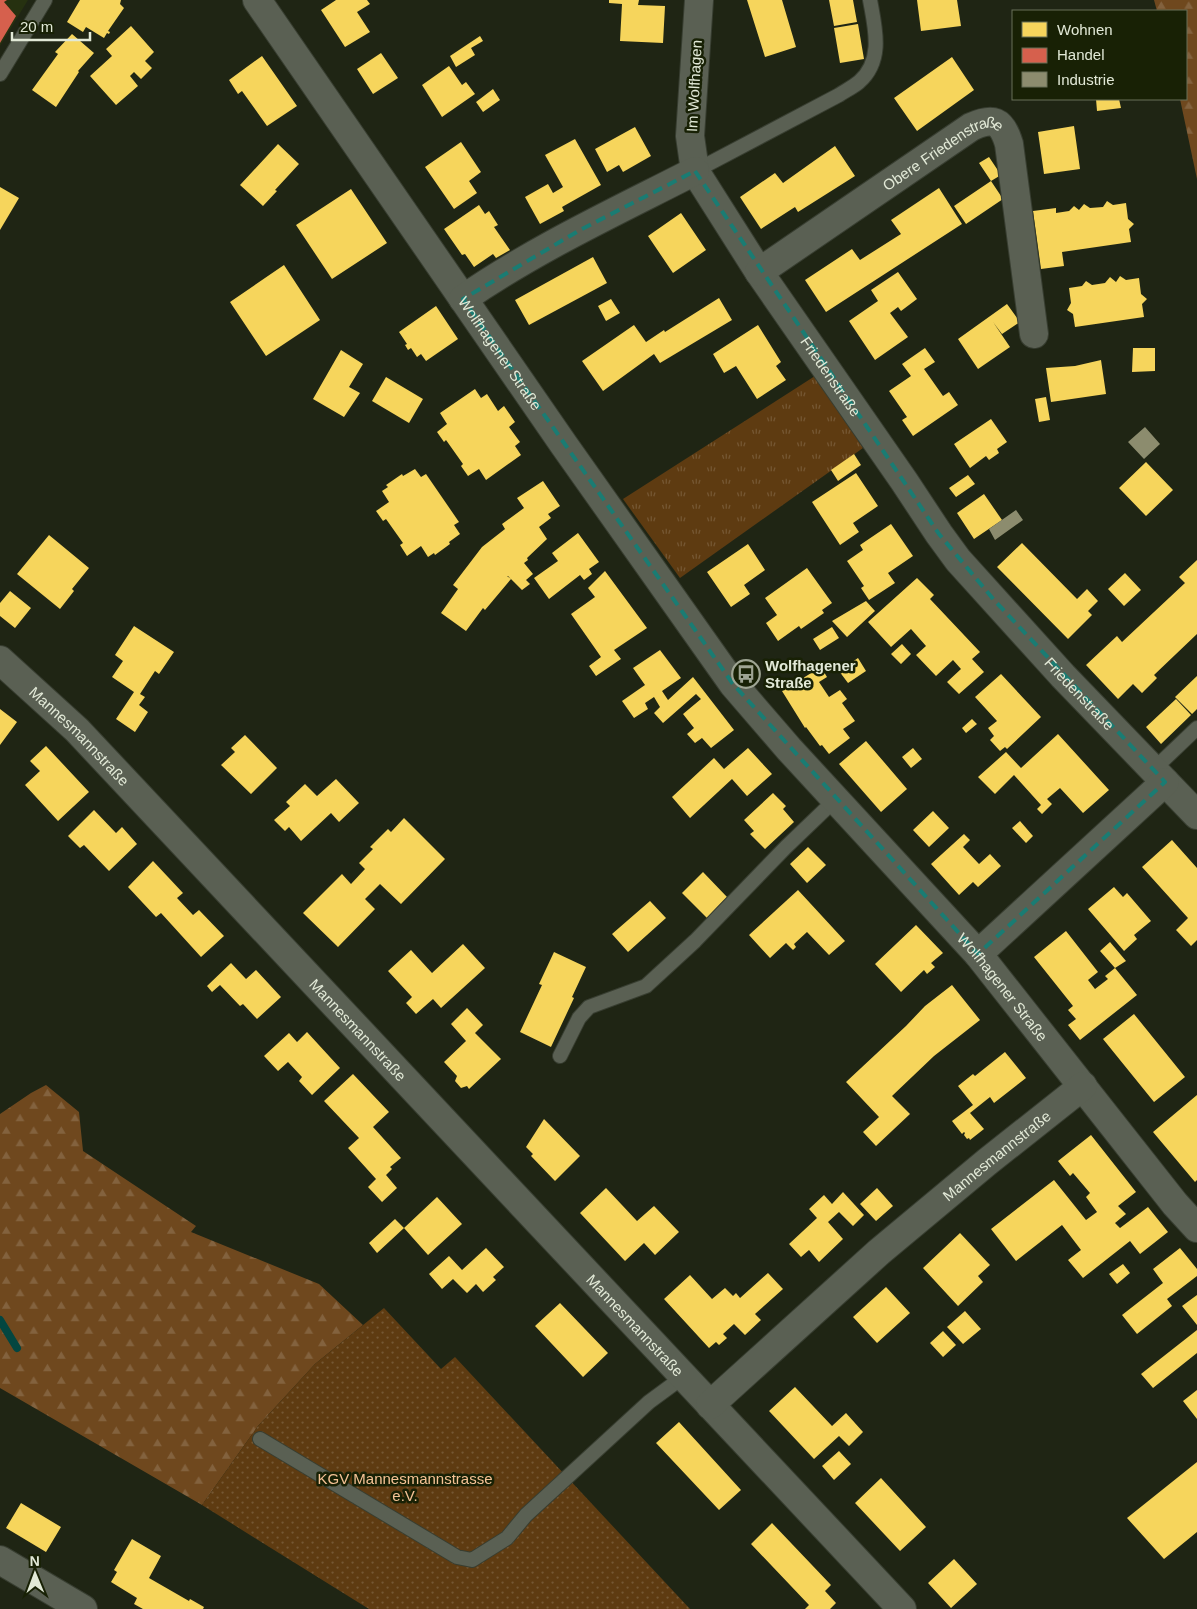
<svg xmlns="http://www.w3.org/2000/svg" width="1197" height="1609" viewBox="0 0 1197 1609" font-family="Helvetica,sans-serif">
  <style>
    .built { fill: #263110 }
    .grass { fill: url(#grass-tufts) }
    .forest { fill: url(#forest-firs) }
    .garden { fill: url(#garden-dots) }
    .homes { fill: #f6d55c }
    .shops { fill: #d6604d }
    .industry { fill: #8c8c6e }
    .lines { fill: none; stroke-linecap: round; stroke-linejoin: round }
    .stream { stroke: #034640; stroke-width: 8 }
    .lane-casing { stroke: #383e31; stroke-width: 16 }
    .street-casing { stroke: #383e31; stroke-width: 30 }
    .lane { stroke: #5a6053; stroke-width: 14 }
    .street { stroke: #5a6053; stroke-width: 28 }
    .marked { fill: none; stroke: #1a7c73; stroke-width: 4; stroke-dasharray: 10 6; stroke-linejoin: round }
    .labels { text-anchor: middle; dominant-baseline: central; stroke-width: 5; stroke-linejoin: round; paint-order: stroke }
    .street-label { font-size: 15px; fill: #e2e9d7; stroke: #182105 }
    .poi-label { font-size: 15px; font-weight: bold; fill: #e2e9d7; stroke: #182105; text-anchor: start }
    .park-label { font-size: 15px; fill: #f5c295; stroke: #182105 }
  </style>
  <defs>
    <pattern id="grass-tufts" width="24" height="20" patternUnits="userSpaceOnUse" patternTransform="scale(1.25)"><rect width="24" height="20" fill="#5e3b11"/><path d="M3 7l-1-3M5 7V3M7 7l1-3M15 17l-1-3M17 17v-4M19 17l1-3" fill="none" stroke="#755733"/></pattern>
    <pattern id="forest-firs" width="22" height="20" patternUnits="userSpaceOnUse" patternTransform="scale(1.25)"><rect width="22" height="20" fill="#6f481e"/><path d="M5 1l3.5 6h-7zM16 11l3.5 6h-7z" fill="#83623e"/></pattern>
    <pattern id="garden-dots" width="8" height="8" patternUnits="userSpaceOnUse" patternTransform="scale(1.25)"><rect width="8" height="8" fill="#5e3b11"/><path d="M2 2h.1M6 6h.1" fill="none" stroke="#755733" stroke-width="1.8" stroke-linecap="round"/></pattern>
  </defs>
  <rect width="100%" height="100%" fill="#1f2514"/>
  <path class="built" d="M0,0h28l-28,46z"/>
  <path class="grass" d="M815,376l48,72 -183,130 -57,-79z"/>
  <path class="forest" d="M1154,0h43v179l-17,-80h6v-88h-29z
    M46,1085l33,27 4,39 113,75 -5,6 128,52 44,41 -48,39 -57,62 -56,79 -202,-117v-274l31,-21z"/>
  <path class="garden" d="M384,1308l57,61 14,-12 235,252h-321l-167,-104 56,-79 57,-62z"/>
  <path class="homes" d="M80,0h41l-1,4 4,4 -16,23 2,1 -1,2 -2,-1 -3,5 -18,-11 -3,5 -16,-10z
    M336,0h31l3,4 -13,8 13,20 -25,15 -24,-37z
    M609,0h30l-1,5 27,1 -2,37 -43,-2 2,-37 -13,-1z
    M747,0h35l14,47 -31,10z
    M829,0h24l4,22 -23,4z
    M917,0h40l4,26 -40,5z
    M858,24l6,35 -24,4 -6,-35z
    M131,26l23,26 -9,9 7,7 -11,11 -7,-7 -4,4 8,10 -22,19 -26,-29 22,-20 -6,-7z
    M72,34l22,19 -16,18 1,1 -23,35 -24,-17 26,-36 -3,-2z
    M480,36l3,5 -12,7 4,7 -19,12 -6,-11z
    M381,53l17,25 -25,16 -16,-25z
    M262,56l35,50 -30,20 -25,-35 -4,3 -9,-14z
    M952,57l22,33 -57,41 -23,-33z
    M449,66l13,19 4,-3 9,12 -33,23 -20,-32z
    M493,89l7,11 -17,12 -7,-10z
    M1096,99h23l2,9 -24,3z
    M1074,126l6,43 -36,5 -6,-42z
    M635,127l16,29 -28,16 -4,-7 -12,7 -12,-23z
    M575,139l26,46 -39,22 2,4 -24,13 -15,-27 23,-13 5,9 10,-6 -18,-32z
    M461,142l20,30 -12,9 8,12 -23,16 -29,-42z
    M278,144l21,20 -24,26 2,1 -14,15 -23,-21z
    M835,146l20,30 -57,36 -3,-5 -34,22 -21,-32 35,-24 8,10z
    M989,157l12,18 -10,6 -12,-18z
    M991,181l12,18 -37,25 -12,-18z
    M0,187l19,11 -19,32z
    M939,188l23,36 -136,88 -21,-32 47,-31 8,11 41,-26 -10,-14z
    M351,189l36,54 -55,36 -36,-54z
    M1107,201l6,4 13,-2 2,16 6,5 -5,5 2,13 -69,10 2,14 -23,3 -8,-58 23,-3v5l13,-2 5,-5 5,4 5,-6 6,4 13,-1z
    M479,205l6,9 4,-3 9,14 -4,2 16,23 -14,8 -3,-4 -19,13 -9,-13 -3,1 -18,-26z
    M681,213l25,37 -33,23 -25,-37z
    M593,257l14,26 -78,42 -14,-25z
    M284,265l36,55 -54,36 -36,-54z
    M898,272l19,27 -16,12 -3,-4 -8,6 18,24 -33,23 -26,-39 29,-20 -7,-11z
    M1120,276l6,4 13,-2 2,16 6,5 -5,5 2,13 -69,10 -2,-13 -6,-4 4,-7 -2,-15 13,-2 4,-5 6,4 13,-2 5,-6 6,5z
    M719,298l13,22 -72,43 -6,-9 -51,37 -21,-30 52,-36 12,17 18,-12 1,2z
    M611,299l9,14 -14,8 -8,-15z
    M1007,304l13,18 -18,12 -9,-12 17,25 -32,22 -20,-30z
    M436,306l22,33 -32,22 -5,-7 -4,3 -6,-9 -3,2 -3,-5 2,-1 -8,-12z
    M758,325l23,37 -5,4 10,14 -29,19 -21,-33 -12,7 -11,-19z
    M925,348l10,14 -11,7 19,27 6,-4 9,13 -45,31 -11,-16 5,-3 -18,-26 22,-15 -9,-12z
    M1133,348h22v23l-23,1z
    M341,350l22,14 -14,23 11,6 -16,24 -31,-18z
    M1101,360l5,34 -55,8 -5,-34 29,-2z
    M386,377l37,22 -14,24 -37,-22z
    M475,389l6,9 6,-4 11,17 6,-5 11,16 -6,5 11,15 -5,4 6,9 -35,25 -7,-11 -11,7 -7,-10 2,-2 -17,-24 -2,2 -7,-10 10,-8 -7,-11z
    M1046,397l4,23 -11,2 -4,-23z
    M991,419l16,23 -10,7 2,4 -10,7 -3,-4 -16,12 -16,-24z
    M854,454l7,11 -23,16 -7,-11z
    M1146,462l27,28 -27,26 -27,-28z
    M415,469l6,8 5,-3 33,48 -5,3 6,9 -11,8 1,2 -15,11 -1,-2 -6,4 -7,-11 -14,10 -7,-11 3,-2 -17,-24 -3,2 -7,-10 13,-9 -7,-11 6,-4 -2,-2 16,-11 1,2z
    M856,473l22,33 -25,17 6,9 -19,13 -28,-43z
    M968,475l7,9 -19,13 -7,-9z
    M543,481l17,25 -12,8 3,4 -12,9 8,12 -20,19 1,2 -4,3 9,11 -7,6 4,4 -8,6 -14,-14h-1l4,3 -26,31 -2,-2 -17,23 -25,-18 17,-24 -5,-4 29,-38 23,-18 -3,-5 22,-16 -7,-10z
    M984,494l18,26 -28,19 -17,-26z
    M891,524l22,32 -25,17 7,10 -26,17 -8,-12 3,-2 -17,-25 16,-11 -3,-5z
    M578,533l21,29 -10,7 3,5 -8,6 -4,-5 -31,24 -15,-21 24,-17 -6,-8z
    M49,535l40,33 -17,21 2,2 -14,18 -43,-35z
    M1022,543l55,56 10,-10 11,12 -10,10 4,4 -24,24 -71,-72z
    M748,544l17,26 -21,15 6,9 -19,13 -24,-35z
    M1197,560v74l-43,41 3,3 -15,15 -9,-9 -15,15 -32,-34 31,-29 5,6 32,-30 31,-29 -6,-6z
    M807,568l25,35 -10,7 2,3 -23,16 -2,-3 -21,15 -12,-18 11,-8 -12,-17z
    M605,571l42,57 -33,22 7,9 -25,17 -7,-10 12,-9 -30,-43 24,-17 -7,-9z
    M1125,573l16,17 -17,16 -16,-17z
    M917,578l17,17 -4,4 50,53 -8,7 12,13 -25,22 -12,-12 14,-13 -8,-9 -17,16 -20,-21 10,-9 -15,-17 -20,18 -23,-25z
    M10,591l21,17 -16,20 -15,-12v-13z
    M866,601l9,10 -28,26 -15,-16z
    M134,626l40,26 -15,22 -4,-3 -15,23 5,3 -6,8 9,7 -13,20 -19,-13 18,-27 -22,-15 11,-16 -8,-6z
    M832,627l7,11 -19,12 -7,-11z
    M902,644l9,10 -10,10 -10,-10z
    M660,650l21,28 -19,13 6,9 25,-23 41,53 -23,18 -9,-10 -7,5 -8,-9 7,-6 -11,-14 18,-15 -5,-5 -33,29 -9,-10 6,-6 -6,-10 -9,6 3,6 -14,9 -12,-17 23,-16 -12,-17z
    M858,658l8,13 -18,12 -9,-12z
    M821,667l6,10 -8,5 10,15 11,-7 7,9 -5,4 13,18 -12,8 7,9 -21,16 -7,-9 -2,1 -14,-19 -1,1 -23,-37z
    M1001,674l40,43 -34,32 -2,-2 -5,4 -10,-11 4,-4 -6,-8 9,-7 -22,-24z
    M1197,676v33l-5,5 -17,-17z
    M1176,699l15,16 -30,29 -15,-17z
    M0,709l17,13 -17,23z
    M972,719l5,5 -11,9 -4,-5z
    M1058,734l51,56 -26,23 -23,-25 -13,11 5,5 -10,10 -5,-5 4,-4 -27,-30 -19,19 -17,-17 28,-25 15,16z
    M245,735l32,33 -26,26 -30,-29 14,-13 -4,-4z
    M866,741l41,48 -26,23 -42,-48z
    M46,746l43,46 -31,29 -33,-36 15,-14 -10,-10z
    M748,748l24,26 -25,22 -15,-17 -42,39 -18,-21 42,-39 10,11z
    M913,748l9,11 -11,9 -9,-11z
    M336,779l23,24 -20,19 -8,-9 -30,28 -12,-14 -4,4 -11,-11 16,-14 -4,-4 19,-18 12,12z
    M773,793l13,13 -3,3 11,13 -29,27 -15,-15 4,-3 -10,-11z
    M94,810l22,23 6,-6 15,17 -28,27 -25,-26 -4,3 -12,-12z
    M933,811l16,17 -20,19 -16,-17z
    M404,818l41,41 -44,45 -21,-20 -15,15 10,10 -37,38 -35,-34 39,-39 9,10 14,-15 -6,-6 14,-14 -3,-2 18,-18 3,3z
    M1020,821l13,15 -7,7 -14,-15z
    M964,834l6,6 -7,7 16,17 11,-10 11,12 -23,21 -5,-5 -14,13 -28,-31z
    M1172,840l25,28v72l-6,6 -15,-16 12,-12 -46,-51z
    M808,847l18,18 -19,18 -17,-19z
    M153,861l30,32 -6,5 16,17 6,-5 25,26 -23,21 -40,-44 -5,4 -28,-30z
    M703,872l24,25 -20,21 -25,-25z
    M1114,887l9,10 4,-4 24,28 -17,14 3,4 -13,12 -36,-42z
    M798,890l47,51 -16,14 -22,-23 -13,12 2,3 -3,3 -7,-7 -16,15 -21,-23z
    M650,901l16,17 -38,34 -16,-18z
    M916,925l27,28 -12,10 4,4 -8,7 -3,-4 -23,22 -26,-28z
    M1066,931l32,41 -10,8 7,9 13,-10 -3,-3 10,-8 22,27 -57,45 -12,-15 8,-6 -8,-9 5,-4 -39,-49z
    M1110,942l16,19 -11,7 -15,-17z
    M463,944l22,24 -44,40 -8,-9 -17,15 -10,-11 6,-6 -24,-26 23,-21 21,23z
    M554,952l32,15 -14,30 2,1 -23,49 -31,-15 22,-47 -3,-1z
    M231,963l15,16 10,-9 25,27 -24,22 -14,-15 -3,2 -20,-21 -8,7 -5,-6z
    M952,985l28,35 -46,36 -42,40 18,18 -34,32 -13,-14 16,-15 -33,-35 60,-56 19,-20z
    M467,1008l16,17 -8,8 26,26 -32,30 -2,-3 -6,2 -6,-7 2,-5 -13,-14 22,-21 -15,-17z
    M1134,1014l51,63 -31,25 -51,-63z
    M307,1032l33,36 -28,27 -13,-14 3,-4 -14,-15 -10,9 -14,-15 25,-23 8,9z
    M1005,1052l21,26 -32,25 -4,-6 -20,16 14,16 -14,11 -1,-2 -2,1 -3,-4 1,-2 -1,-1 -2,2 -10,-13 21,-16 -15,-19 15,-12 2,2z
    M353,1074l36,38 -16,15 28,31 -11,9 2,2 -6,6 11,13 -15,14 -14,-15 8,-8 -28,-31 11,-10 -35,-37z
    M1197,1095v85l-2,2 -42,-50z
    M544,1119l36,37 -25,25 -24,-25 2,-2 -7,-7z
    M1091,1135l45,57 -18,14 8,8 -11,9 5,5 28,-21 20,25 -28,22 -10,-13 -47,37 -15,-18 13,-10 -19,-25 -46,36 -25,-32 63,-49 32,40 11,-8 -11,-15 4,-4 -17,-20 -3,3 -12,-15z
    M606,1188l31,33 17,-15 25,26 -24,23 -11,-12 -19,18 -45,-48z
    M877,1188l16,18 -17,15 -16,-17z
    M843,1192l21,23 -11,11 -14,-14 -11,10 15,17 -24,23 -10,-12 -8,7 -12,-13 28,-26 -8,-9 15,-14 8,9z
    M437,1197l25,27 -34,31 -24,-27z
    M395,1219l9,9 -27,25 -8,-10z
    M960,1233l30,32 -12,11 5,6 -25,24 -35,-38z
    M486,1248l18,19 -11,10 3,3 -13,12 -7,-8 -9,9 -14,-14 -11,10 -13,-15 20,-18 13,14z
    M1180,1248l17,21v7l-30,23 5,7 -35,28 -15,-19 41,-32 -10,-14z
    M1123,1264l7,9 -13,11 -8,-10z
    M768,1273l15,16 -28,25 6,6 -16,15 -11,-11 -11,10 4,4 -8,7 -3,-3 -7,6 -45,-49 26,-24 22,24 13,-11 8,8 3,-3 4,5z
    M886,1287l24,26 -33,30 -24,-26z
    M1197,1295v30l-15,-19z
    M560,1303l48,50 -25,24 -48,-51z
    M965,1311l16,18 -18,15 -16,-17z
    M1197,1330v23l-44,35 -12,-14z
    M943,1331l13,14 -13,12 -13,-14z
    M795,1387l37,39 14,-13 17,19 -14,14 -10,-10 -25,23 -45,-48z
    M1197,1390v29l-14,-18z
    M679,1422l62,68 -22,20 -63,-67z
    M839,1451l12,13 -17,16 -12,-14z
    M1197,1462v70l-33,27 -37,-41z
    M881,1478l45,49 -26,24 -45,-48z
    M21,1503l40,24 -15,25 -40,-24z
    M772,1523l59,62 -6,6 11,12 -6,6h-25l4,-4 -58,-61z
    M132,1539l29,17 -12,22 40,23 1,-2 14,8 -1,2h-60l-9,-5 3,-6 -26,-16 6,-10 -3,-2z
    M954,1559l23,25 -26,24 -23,-25z"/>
  <path class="shops" d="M0,0h7l-3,2 12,14 -16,27z"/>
  <path class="industry" d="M1145,427l15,17 -16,15 -16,-17z
    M1016,510l7,10 -28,20 -6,-11z"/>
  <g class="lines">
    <path class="stream" d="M0,1320l17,28"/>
    <defs>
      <path id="lane" d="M0,74l45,-74
        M695,171l144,-76c6,-4 14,-8 20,-13 25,-22 16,-54 11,-82
        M1153,770l44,-42
        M560,1056l19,-38 10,-11 57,-21 49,-45 91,-94 49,-47
        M260,1439l197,118 15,3 35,-22 19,-23 123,-113 34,-25"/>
      <g id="street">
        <path id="s1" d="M257,0l307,445 169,239 56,65 189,205 197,250 22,24"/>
        <path id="s2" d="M699,0l-9,136 5,35 64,101 145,209 35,53 19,26 105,116 134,139"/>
        <path id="s3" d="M759,272l212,-145c22,-10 31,-7 38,17l25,190"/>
        <path d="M463,299c72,-50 154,-88 232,-128"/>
        <path id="s4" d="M0,660l77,70 825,879"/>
        <path d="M978,954l187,-172"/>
        <path id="s5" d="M710,1405l169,-153 108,-90 96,-76"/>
        <path d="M0,1560l83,49"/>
      </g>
    </defs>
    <use href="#lane" class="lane-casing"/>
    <use href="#street" class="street-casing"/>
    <use href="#lane" class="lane"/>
    <use href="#street" class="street"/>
  </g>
  <path class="marked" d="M695,171l244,363 55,66 171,182 -187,172 -245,-270 -270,-385 117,-69z"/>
  <defs>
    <symbol id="bus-ring" viewBox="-11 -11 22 22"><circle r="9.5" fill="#182105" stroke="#9ea493" stroke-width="1.5"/><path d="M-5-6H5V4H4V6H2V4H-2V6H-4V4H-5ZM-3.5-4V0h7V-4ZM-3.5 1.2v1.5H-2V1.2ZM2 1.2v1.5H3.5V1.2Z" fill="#9ea493"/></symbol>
  </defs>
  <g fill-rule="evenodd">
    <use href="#bus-ring" x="730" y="658" width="32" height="32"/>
  </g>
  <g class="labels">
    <g class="street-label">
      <text transform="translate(694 86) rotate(-87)">Im Wolfhagen</text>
      <text stroke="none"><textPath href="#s3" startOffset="221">Obere Friedenstraße</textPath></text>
      <text stroke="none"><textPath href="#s1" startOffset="429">Wolfhagener Straße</textPath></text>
      <text stroke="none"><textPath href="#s2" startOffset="418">Friedenstraße</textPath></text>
      <text stroke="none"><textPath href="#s2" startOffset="822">Friedenstraße</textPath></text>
      <text stroke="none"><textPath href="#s4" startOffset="110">Mannesmannstraße</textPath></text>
      <text stroke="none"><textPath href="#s1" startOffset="1239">Wolfhagener Straße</textPath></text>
      <text stroke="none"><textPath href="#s4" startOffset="515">Mannesmannstraße</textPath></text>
      <text stroke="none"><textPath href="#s5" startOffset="380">Mannesmannstraße</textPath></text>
      <text stroke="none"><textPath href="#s4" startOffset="920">Mannesmannstraße</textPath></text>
    </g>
    <g class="poi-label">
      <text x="765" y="665">Wolfhagener<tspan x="765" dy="17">Straße</tspan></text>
    </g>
    <g class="park-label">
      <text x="405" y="1478">KGV Mannesmannstrasse<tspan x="405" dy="17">e.V.</tspan></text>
    </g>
  </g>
  <rect x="1012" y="10" width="175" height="90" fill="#182105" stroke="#697159"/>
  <rect x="1022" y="22" width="25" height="15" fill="#f6d55c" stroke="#697159"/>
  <text x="1057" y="35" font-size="15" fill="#e2e9d7">Wohnen</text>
  <rect x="1022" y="48" width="25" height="15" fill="#d6604d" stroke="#697159"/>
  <text x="1057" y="60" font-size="15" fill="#e2e9d7">Handel</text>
  <rect x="1022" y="72" width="25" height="15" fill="#8c8c6e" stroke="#697159"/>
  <text x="1057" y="85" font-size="15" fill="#e2e9d7">Industrie</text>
  <g transform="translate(35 1574) rotate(359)" stroke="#182105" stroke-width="4" paint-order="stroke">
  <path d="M0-4L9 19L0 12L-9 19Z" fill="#e2e9d7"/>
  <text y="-8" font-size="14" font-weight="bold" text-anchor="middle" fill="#e2e9d7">N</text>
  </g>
  <path d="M12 32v8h78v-8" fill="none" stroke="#e2e9d7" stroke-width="2.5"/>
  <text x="20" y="32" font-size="15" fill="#e2e9d7" stroke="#182105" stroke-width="4" paint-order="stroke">20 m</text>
</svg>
